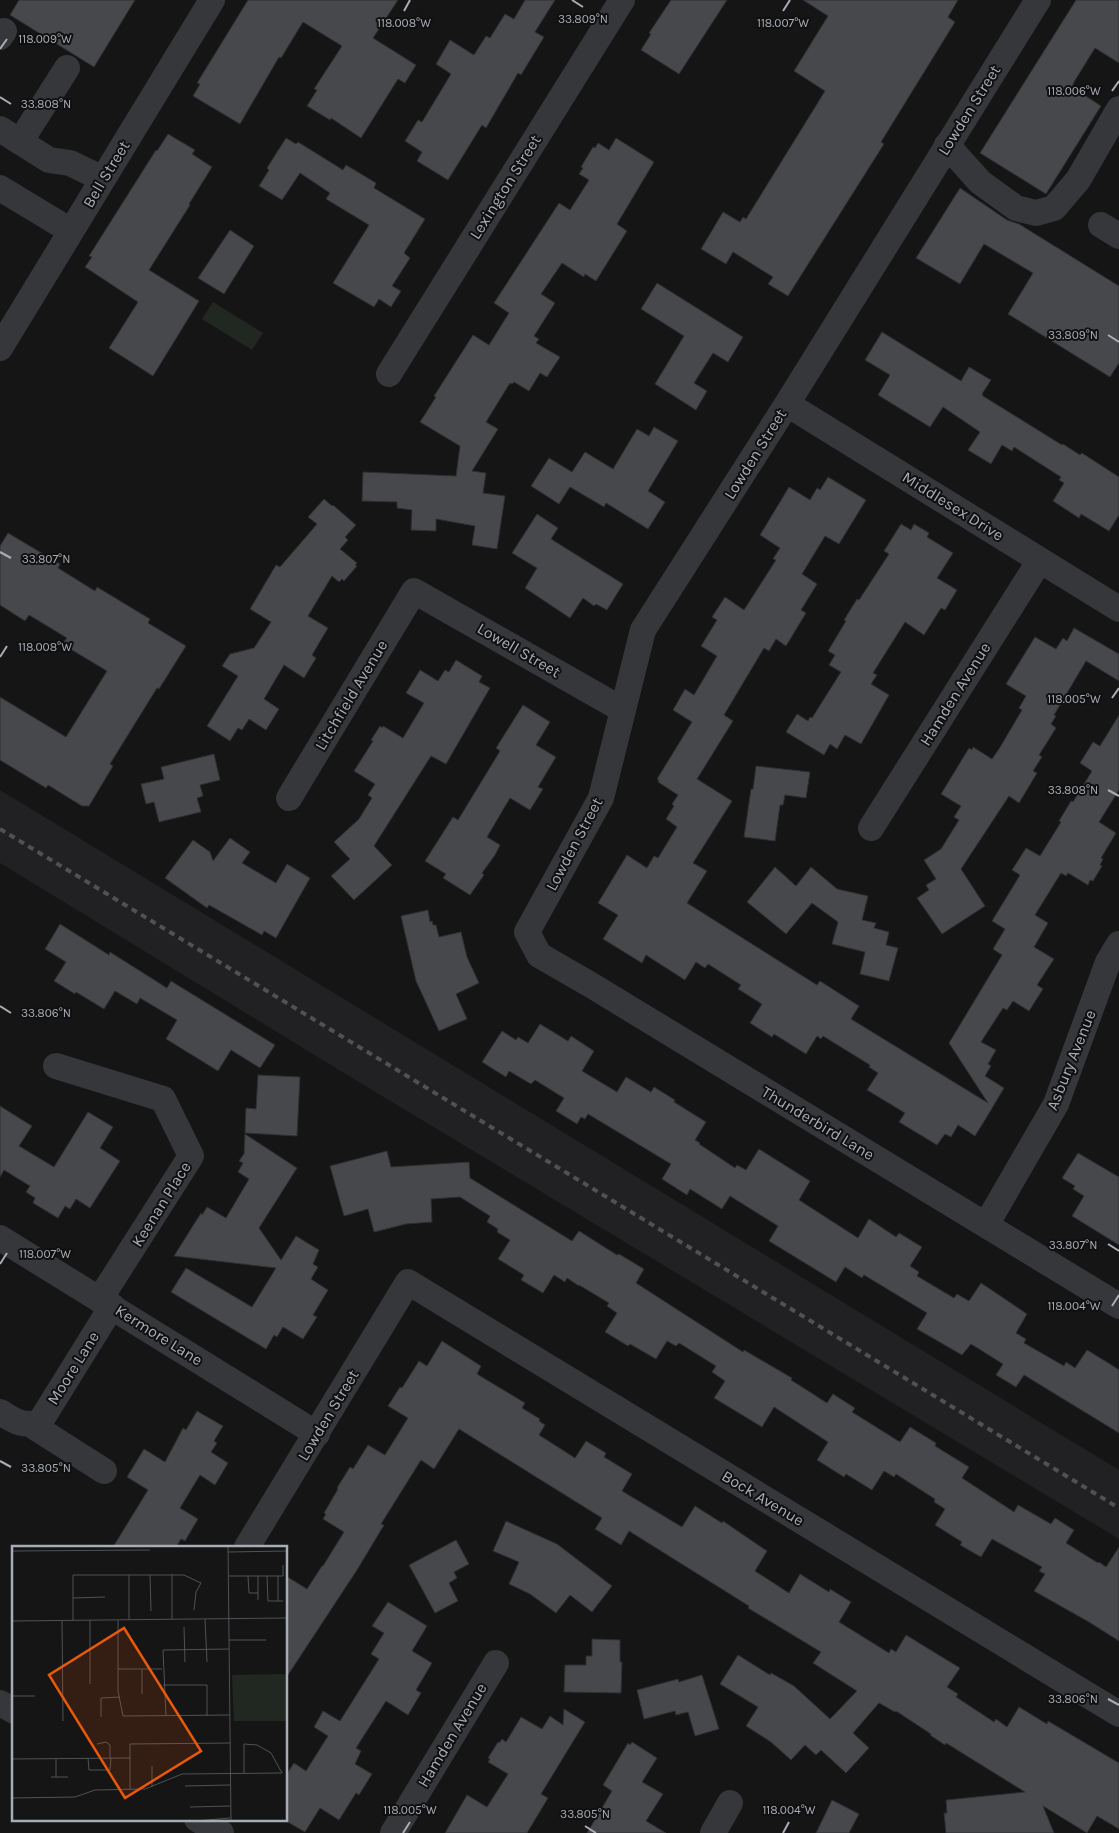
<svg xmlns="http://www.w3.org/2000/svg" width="1119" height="1833" viewBox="0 0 1119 1833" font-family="Karla,sans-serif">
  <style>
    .built { fill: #212123 }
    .green { fill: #212822 }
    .building { fill: #47484b; stroke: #2f2f32 }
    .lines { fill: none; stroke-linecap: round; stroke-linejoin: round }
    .minor { stroke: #36373b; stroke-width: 26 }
    .rail { stroke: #4f5155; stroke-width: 4; stroke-dasharray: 6 5; stroke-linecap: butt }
    .ticks { fill: none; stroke: #a8adb5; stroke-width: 2 }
    .labels { text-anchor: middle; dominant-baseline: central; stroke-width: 4; stroke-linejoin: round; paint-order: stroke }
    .street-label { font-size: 16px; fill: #a8adb5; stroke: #101011 }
    .inset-road { fill: none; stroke: #505256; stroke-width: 1 }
    .view { fill: #e8590c; fill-opacity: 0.15; stroke: #e8590c; stroke-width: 2.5 }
    .inset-edge { fill: none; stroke: #a8adb5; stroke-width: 2.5 }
    .ticks-label { font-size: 12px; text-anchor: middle; fill: #a8adb5; stroke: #101011; stroke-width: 4; stroke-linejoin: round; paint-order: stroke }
  </style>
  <rect width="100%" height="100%" fill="#151516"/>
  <path class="built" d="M0,790l1119,680v69l-757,-455 -362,-221z"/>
  <path class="green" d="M213,302l50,31 -11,17 -50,-31z"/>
  <path class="building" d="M19,0h116l-41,67 -84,-52z
    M248,0h150l-25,38 43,27 -11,18 -7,-4 -37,59 -30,-20 -1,2 -23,-14 10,-16 -3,-1 28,-43 -39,-24 -22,36 -2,-1 -39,67 -47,-28 7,-12 -3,-1z
    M525,0h30l-20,32 9,5 -23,38 -3,-2 -32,55 -4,-3 -34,55 -31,-19 5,-9 -17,-11 13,-21 4,2 29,-48 -15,-10 14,-24 24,15 12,-19 4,2 15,-24 9,5z
    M671,0h56l-48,74 -38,-24 10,-16 -2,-1z
    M803,0h155l-10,17 7,5 -74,120 3,2 -96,152 -20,-12 5,-7 -40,-25 -7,12 -25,-15 22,-37 17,10 3,-5 3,2 79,-128 -31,-20 34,-55z
    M1076,0h43v63l-24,-15 -21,34 -2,5 29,19 -55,88 -66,-41z
    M168,134l27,16 -3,4 20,13 -23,37 1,1 -41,65 50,31 -46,75 -44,-28 29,-46 -53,-35 7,-10 -3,-1 67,-106 1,1z
    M286,138l10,6 2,-2 45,28 3,-5 30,18 -2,5 51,31 -21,34 6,5 -18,28 9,5 -10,16 -12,-8 -5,8 -41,-24 36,-58 -43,-26 4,-6 -30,-20 -18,27 -23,-14 10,-16 -2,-2z
    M616,138l38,24 -37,62 10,7 -31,50 -11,-7 -1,3 -22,-14 -21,31 14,9 -21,33 5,3 -3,4 24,14 -13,20 -7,-4 -11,18 -15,-9 -2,2 -2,-1 -24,39 12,7 -26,42 14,2 -3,20 22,3 -8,53 -25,-4 3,-19 -39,-7v12l-25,-1 1,-20 -15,-2v-6l-35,-1 1,-29 93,4 4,-30 -40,-24 16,-25 -2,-1 39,-61 16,10 20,-32 -15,-10 65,-100 11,7 19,-30 -10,-6 4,-6 -2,-1 12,-20 2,1 3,-5 11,7z
    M960,188l47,32 12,4 100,62v77l-9,14 -102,-63 25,-41 -49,-29 -24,40 -44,-26z
    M230,230l24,16 -30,48 -26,-16z
    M657,283l86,54 -15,25 -15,-9 -19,30 13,8 -11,19 -41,-26 29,-48 -43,-27z
    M882,332l79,49 8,-14 22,13 -9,14 1,2 79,49 1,-1 17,11 2,-2 37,24v38l-10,16 -28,-17 -2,4 -26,-17 11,-18 -5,-3 2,-3 -47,-30 -2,4 -10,-6 -11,19 -23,-14 12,-18 -37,-25 -13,20 -52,-32 12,-20 -25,-15z
    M654,427l24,14 -30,50 17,11 -17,27 -42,-26 -2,4 -34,-20 -11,17 -28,-18 18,-28 23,14 13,-20 28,17 24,-40 12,7z
    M828,477l38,23 -27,44 -14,-8 -23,38 15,10 -16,26 5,3 -20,33 -10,-7 -7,12 -5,-3 -40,67 9,6 -36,58 35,22 -39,62 14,8 -20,32 130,82 3,-4 39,25 -8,13 137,84 -39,-60 53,-88 -9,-6 12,-20 -13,-8 28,-46 -8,-5 14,-22 14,8 21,-34 -2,-1 12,-20 2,1 19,-31 -12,-8 13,-21 7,4 19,-31v75l-20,32 17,11 -15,25 2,1 -3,6 2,1 -9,15 -3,-1 -2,5 -20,-12 -2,3 -5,-3 -26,42 13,8 -14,24 20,12 -17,26 6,4 -14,22 -16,-10 -6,9 -4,-2 -22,34 15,8 -8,14 3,2 -6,10 19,12 -16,27 -13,21 -17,-11 -7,12 -6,-3 -8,11 -38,-23 6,-9 -38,-23 11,-17 -9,-6 1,-2 -47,-29 -2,3 -4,-3 -11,18 -32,-20 -2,3 -22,-14 12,-19 -24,-15 3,-4 -33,-21 -3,4 -9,-6 -11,18 -39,-25 -4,8 -39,-24 15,-24 -20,-12 29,-48 20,13 7,-12 4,2 19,-31 -11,-8 8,-13 -2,-2 6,-9 -20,-13 1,-2 -2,-1 35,-57 -19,-12 12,-21 9,6 23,-39 -16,-10 16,-26 -5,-3 13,-20 19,13 32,-50 -3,-1 7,-11 -20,-13 29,-48 21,13 7,-12 3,2z
    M324,499l8,7 1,-1 23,20 -11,12 3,3 -8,9 17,14 -2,2 2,1 -13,15 -2,-2 -3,3 -7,-6 -24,40 20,12 -16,27 4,3 -12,20 -20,-13 -20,34 15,10 -13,21 -17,-11 -7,11 -4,-2 -8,13 -23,-15 31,-50 -16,-10 8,-12 24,-6 17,-26 -21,-13 26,-44 4,2 37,-43 -9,-7z
    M537,514l21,14 -7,11 72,45 -16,26 -11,-6 -2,2 -11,-8 -13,20 -45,-30 12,-20 -25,-15z
    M901,524l10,6 3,-6 15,9 -2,4 26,16 -16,25 20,12 -12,20 -4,-2 -17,27 -19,-13 -32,51 4,2 -6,9 18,11 -28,49 -16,-9 -8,14 -7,-5 -6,11 -38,-23 11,-18 11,7 2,-4 2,1 29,-46 -12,-7 6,-10 -7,-4 18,-30 -2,-1 13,-21 2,1 30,-46 -5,-3z
    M8,533l52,31 -2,4 37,23 2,-4 53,32 -2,4 38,23 -27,43 -2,-1 -47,76 3,2 -24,40h-7l-34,-21 -2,3 -46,-28v-63l66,40 41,-66 -45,-27 5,-6 -38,-23 -4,6 -25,-16v-59z
    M1074,628l45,26v27l-33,-20 -32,54 2,1 -5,8 5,4 -17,27 3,2 -9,14 4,2 -18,30 -10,-7 -48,73 24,37 -43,28 -25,-36 12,-8 -3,-5 10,-6 -12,-19 17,-11 18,-29 -5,-3 7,-11 -20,-12 28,-46 3,2 1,-3 19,12 7,-10 23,-39 -3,-2 7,-12 -20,-12 29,-47 21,12 7,-11 4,3z
    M456,660l26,16 -3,6 11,6 -44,76 -15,-8 -57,90 18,19 -38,35 -23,-24 19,-17 -16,-17 25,-23 13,-21 -4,-3 7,-11 -21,-13 19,-30 -2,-1 9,-14 2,2 1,-2 20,12 21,-35 -18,-10 14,-23 18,11 7,-11 4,2z
    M523,705l27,17 -14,23 20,12 -18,30 5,2 -13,21 -20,-12 -23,39 13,8 -5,10 -13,18 2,2 -14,20 -27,-17 3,-4 -21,-13 28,-44 5,3 42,-69 -4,-3z
    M214,754l6,26 -20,5 3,11 -6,2 4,14 -42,10 -5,-20 -8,2 -5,-20 23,-5 -3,-12z
    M756,766l54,6 -4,26 -21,-3 -2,10h-3l-5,36 -31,-4 7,-48h2z
    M230,838l20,14 -8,11 34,20 11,-19 23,14 -34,60 -12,-7 -2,4 -53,-30 -2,3 -42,-30 28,-38 17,12 3,9z
    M775,867l21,19 15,-19 26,22 31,7 -6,24 14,3 -2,5 15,4 -3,13 12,3 -9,33 -29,-7 5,-22 -33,-8 6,-22 -26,-19 -26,31 -39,-32z
    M428,910l2,12 2,-1 1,4h3l3,12 22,-5 6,25 12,26 -23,11 11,25 -28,12 -23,-50 -15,-65z
    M60,924l49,31 1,-3 57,36 4,-7 104,64 -15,23 -29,-18 -13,21 -52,-32 11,-19 -37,-22 -3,6 -22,-13 -11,18 -28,-17 -1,2 -21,-13 12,-19 -21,-13z
    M540,1024l28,17 3,-5 23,15 -12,20 35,21 9,-15 25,15 3,-5 21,13 -1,2 32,20 -11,18 5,3 -1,1 36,24 2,-3 9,5 13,-21 51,32 -11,19 59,38 11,-19 27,18 3,-4 23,14 -12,19 9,6 -2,4 37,22 3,-4 12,7 12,-18 21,14 25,17 -11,19 10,6 -2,4 40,23 2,-4 9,6 12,-18 23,14 9,6v63l-95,-58 -8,12 -20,-12 7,-11 -32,-20 -9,11 -45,-26 10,-16 -63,-38 -2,3 -17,-11 -9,15 -67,-41 9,-15 -48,-30 -8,13 -32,-20 -3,6 -25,-16 9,-15 -83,-50 -3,5 -4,-2 -4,7 -21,-13 8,-13 -29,-18 -4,4 -22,-13 -3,6 -24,-15 20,-31 14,9 2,-3 10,6z
    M258,1075l42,2 -3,59 -52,-3 1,-25 10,1z
    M0,1106l32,20 -13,20 35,21 34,-55 25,15 -13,21 20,13 -30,47 -14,-9 -6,10 -5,-3 -7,12 -25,-15 2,-5 -9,-6 4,-6 -26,-16 -4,7z
    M245,1134l52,34 -38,60 22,32 15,-24 23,14 -6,14 5,3 -7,12 17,11 -15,25 4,2 -14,22 -20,-12 -6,10 -3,-2 -8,14 -95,-57 15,-24 66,39 24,-39 -102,-12 27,-43 1,2 5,-8 19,11 23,-39 -11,-7 5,-9 -4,-2 5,-7z
    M387,1151l4,16 78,-5 1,16 102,63 7,-10 38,24 2,-1 25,15 -8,14 107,69 1,-2 48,28 -1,2 36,23 6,-9 22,14 -3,4 48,30 10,-15 26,16 -1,3 34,21 -7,11 52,34 4,-7 33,19 4,-6 19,12 -8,13 32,20 1,-1 7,5 13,-20v94l-30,-19 -55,-31 11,-17 -6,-3 3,-4 -50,-28 -11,18 -21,-12 2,-3 -27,-17 10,-16 -11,-7 1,-3 -39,-25 -2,3 -10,-6 -12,19 -26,-16 -2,3 -27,-17 11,-18 -54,-35 -12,20 -48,-29 11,-17 -13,-9 4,-6 -37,-23 -3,3 -9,-5 -11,18 -26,-15 -2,2 -23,-14 12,-19 -10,-7 2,-3 -30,-18v1l-12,-8 -2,4 -11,-7 -11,18 -22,-13 3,-5 -26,-16 12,-19 -13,-8 1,-3 -11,-7 3,-6 -30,-19 -29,2 1,23 -26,2 -32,8 -6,-23 -24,7 -14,-50z
    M1078,1153l41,24v68l-47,-29 12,-20 -11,-7 2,-3 -13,-8z
    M442,1341l39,25 -4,8 48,29 -3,5 18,11 -1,2 6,4 -6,10 36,23 11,-17 20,12 -2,4 28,17 -10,17 60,36 13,-21 27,17 1,-2 44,30 -12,20 34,22 11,-19 29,18 1,-3 21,13 -12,20 50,31 2,-4 5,3 10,-17 31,19 23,14 -13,19 11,7 -2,3 38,25 2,-3 11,8 12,-20 28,17 1,-3 71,42v66l-22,-13 -10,17 -44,-27 11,27h-108l-2,-20h3l-1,-13 79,-8 -79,-49 -1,2 -15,-10 1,-1 -35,-23 -1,1 -16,-9 -26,30 16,15 -23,25 -25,-23 -5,5 -11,-10 -14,15 -20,-18 -25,-16 12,-19 -38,-23 18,-29 32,20 1,-2 23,13 36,33 27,-28 -44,-28 8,-11 -73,-44 1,-2 -120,-75 -8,14 -26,-16 7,-11 -143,-89 -25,40 -13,-9 -40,64 3,1 -27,45 -71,108v-102l21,13 15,-23h1l21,-34 -21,-13 3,-5 -2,-1 14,-24 -1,-1 13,-21 3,2 15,-24 17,10 23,-37 -20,-12 12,-19 2,1 17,-27 8,5z
    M197,1411l26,15 -9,15 3,2 -6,9 17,11 -13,22 -15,-10 -20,33 18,11 -13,22 -4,-2 -5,8h-63l35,-57 -21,-13 17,-28 21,13 18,-34 3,2z
    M506,1521l51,23 55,42 -20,26 -22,-17 -14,18 -26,-19 -21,-10 10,-22 -26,-11z
    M456,1540l13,24 -15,8 3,6 -8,5 9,18 -23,12 -26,-48z
    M388,1602l39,24 -15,25 20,12 -16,27 5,3 -13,22 -22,-14 -30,47 5,3 -6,13 17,10 -13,21 -3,-2 -17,27 -19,-12 -15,24 -19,-11v-46l8,-12 12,8 22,-35 -14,-9 9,-16 17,10 39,-62 -8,-5 13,-21 -12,-7z
    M592,1639l28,1v22h2l-1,31 -57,-1 1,-27h21v-9h6z
    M702,1675l17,54 -24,7 -7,-24 -12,3 -1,-4 -31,8 -7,-29 41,-11 1,3z
    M564,1709l21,13 -44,72 7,4 -21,35h-82l22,-38 20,12 21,-33 -20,-12 2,-3 -2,-1 10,-16 1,1 3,-4 4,3 15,-25 21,12 8,-13 13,9z
    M632,1742l25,16 -15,24 21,12 -17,27 20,12h-79l25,-42 -9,-6 25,-42 2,2z
    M832,1800l27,14 -10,19h-33z"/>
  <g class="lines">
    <path class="minor" d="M1038,0l-251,404 -144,226 -42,168 -74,134 12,23 52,30 528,321
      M0,37l4,-6
      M0,129l49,31 21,3 33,16
      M20,142l47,-74
      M947,145l33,37 36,26 20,5 18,-5 24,-28 41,-71
      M0,188l71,43
      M1101,225l18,11
      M0,348l212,-348
      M389,374l233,-374
      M787,404l332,205
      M289,798l125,-207 209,119
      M871,828l169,-268
      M56,1066l107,33 28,57 -91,143
      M986,1225l70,-121 52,-142 11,-18
      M0,1238l317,196
      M0,1412c15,9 22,15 40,10l72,-116
      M30,1424l74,47
      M247,1547l161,-265 711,432
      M0,1703l14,8
      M197,1819l24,14
      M393,1833l103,-170
      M713,1833l17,-30"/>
    <path class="rail" d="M0,829l1119,679"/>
  </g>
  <path class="ticks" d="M572,0l11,7M404,11l6,-11M783,11l7,-11M0,49l7,-10M1112,91l7,-10M0,97l11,7M1108,335l11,7M0,552l11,6M0,657l7,-11M1112,698l7,-10M1108,790l11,6M0,1006l11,7M1108,1244l11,7M0,1264l7,-11M1112,1306l7,-11M0,1461l11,6M1108,1699l11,6M585,1826l11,7M403,1833l7,-11M783,1833l6,-11"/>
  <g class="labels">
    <g class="street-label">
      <text transform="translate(969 110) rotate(-58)">Lowden Street</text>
      <text transform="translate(106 174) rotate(-59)">Bell Street</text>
      <text transform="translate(505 187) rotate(-58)">Lexington Street</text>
      <text transform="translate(755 454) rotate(-58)">Lowden Street</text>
      <text transform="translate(953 506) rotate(32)">Middlesex Drive</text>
      <text transform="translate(519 650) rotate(30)">Lowell Street</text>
      <text transform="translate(955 694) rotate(-58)">Hamden Avenue</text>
      <text transform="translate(351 695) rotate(-59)">Litchfield Avenue</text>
      <text transform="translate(574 844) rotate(-62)">Lowden Street</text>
      <text transform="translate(1071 1060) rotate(-68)">Asbury Avenue</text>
      <text transform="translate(818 1123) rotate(31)">Thunderbird Lane</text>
      <text transform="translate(161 1204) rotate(-58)">Keenan Place</text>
      <text transform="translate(159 1335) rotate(32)">Kermore Lane</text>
      <text transform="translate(73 1368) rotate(-58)">Moore Lane</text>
      <text transform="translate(328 1415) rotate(-59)">Lowden Street</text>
      <text transform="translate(763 1498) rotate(31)">Bock Avenue</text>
      <text transform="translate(452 1735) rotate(-59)">Hamden Avenue</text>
    </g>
  </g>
  <g transform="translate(12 1546)">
    <rect width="275" height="275" fill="#151516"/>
    <path d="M275,128v47h-53l-2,-46z" fill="#212822"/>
    <path class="inset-road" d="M216,0l3,275M0,5l138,-1M216,6l59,-1M160,28v45M117,29v44M138,29l1,36M217,30h54v-11M236,30l1,17h9M246,30v24M255,30l1,25h15M61,52l32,-1M266,55v-25M193,73l2,43M61,74v-45h111l17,8 -5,9 -2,18M78,74v64M106,74v71l5,25 107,-1M0,75l275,-3M50,75l1,100M172,81l1,35M217,94h37M106,123h44M151,139h44v31M130,148v-25M0,150h23M154,170l-3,-66 66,-1M89,171v-19l19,-1M85,198l9,-2 4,3v13M76,212l1,12h21l1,-12M0,213l118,-1M44,213v18M140,220v21M39,231h17M173,240l45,-1M118,243v-45l100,-1M0,252l63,-1 20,-7 50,-1 37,-15 100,-1 -11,-20 -14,-8 -13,-1v29M178,261l40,-1M184,275l34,-3"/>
    <path class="view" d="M112,82l77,123 -76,47 -76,-123z"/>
    <rect width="275" height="275" class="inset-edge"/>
  </g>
  <g class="ticks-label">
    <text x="583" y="23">33.809°N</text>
    <text x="404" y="27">118.008°W</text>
    <text x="783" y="27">118.007°W</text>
    <text x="45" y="43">118.009°W</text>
    <text x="1074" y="95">118.006°W</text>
    <text x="46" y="108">33.808°N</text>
    <text x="1073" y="339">33.809°N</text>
    <text x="46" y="563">33.807°N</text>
    <text x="45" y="651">118.008°W</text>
    <text x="1074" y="703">118.005°W</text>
    <text x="1073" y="794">33.808°N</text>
    <text x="46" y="1017">33.806°N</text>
    <text x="1073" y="1249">33.807°N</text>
    <text x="45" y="1258">118.007°W</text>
    <text x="1074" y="1310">118.004°W</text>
    <text x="46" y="1472">33.805°N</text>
    <text x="1073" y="1703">33.806°N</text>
    <text x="410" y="1814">118.005°W</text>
    <text x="789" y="1814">118.004°W</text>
    <text x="585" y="1818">33.805°N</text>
  </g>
</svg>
